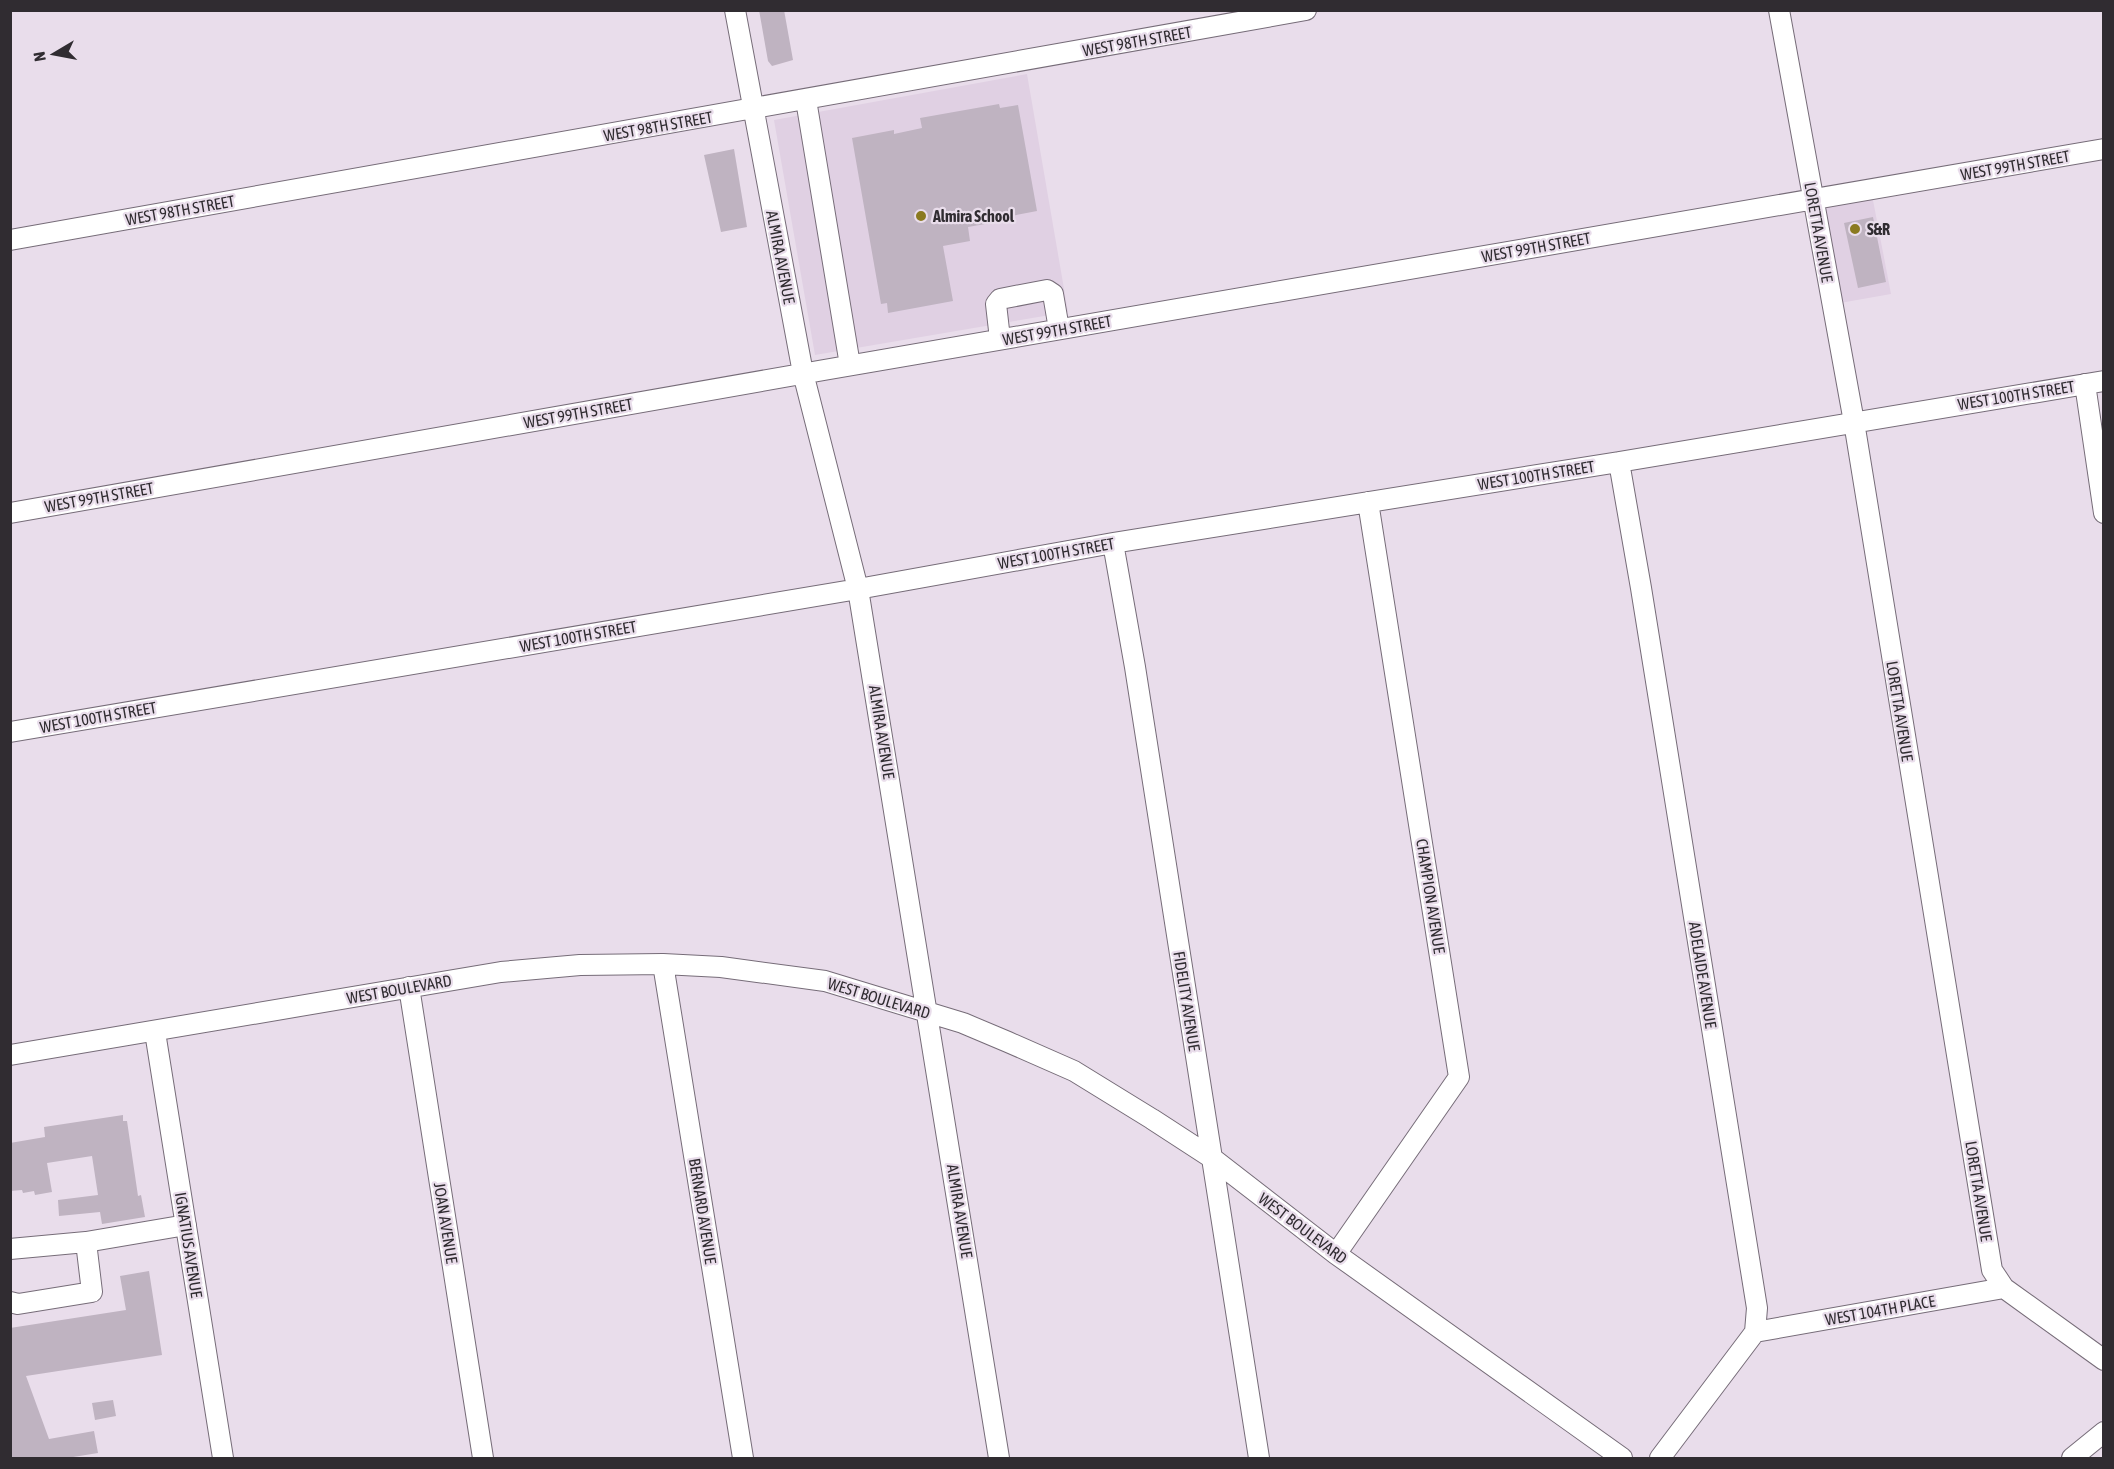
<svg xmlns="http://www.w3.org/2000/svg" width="2114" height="1469" viewBox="0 0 2114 1469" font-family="'Asap Condensed',sans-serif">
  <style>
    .built { fill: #e0d0e3 }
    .building { fill: #bfb3c1 }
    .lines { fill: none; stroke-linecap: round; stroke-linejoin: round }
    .minor-casing { stroke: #766c78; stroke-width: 22 }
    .minor { stroke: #fff; stroke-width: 20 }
    .poi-dot { fill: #8a7a1f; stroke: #e9ddeb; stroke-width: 2 }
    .labels { text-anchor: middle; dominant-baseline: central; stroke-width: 4.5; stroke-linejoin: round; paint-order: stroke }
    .street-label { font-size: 16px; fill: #302c31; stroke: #e9ddeb }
    .poi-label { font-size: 16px; font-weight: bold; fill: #302c31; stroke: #e9ddeb; text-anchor: start }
  </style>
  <rect width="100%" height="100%" fill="#e9ddeb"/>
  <path class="built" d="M1027,74l41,238 -253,43 -41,-235z
    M1872,195l19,99 -51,9 -18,-98z"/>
  <path class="building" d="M759,10h25l9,50 -21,6 -4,-5z
    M999,104l1,4 18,-3 19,106 -36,7 1,3 -34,6 2,14 -27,5 10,55 -65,12 -1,-10 -6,1 -29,-166 42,-8v4l28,-6 -2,-10z
    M734,149l13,78 -26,5 -17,-77z
    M1873,217l13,65 -28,6 -14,-65z
    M123,1115v6h4l11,75 3,-1 4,22 -43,7 -2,-12 -41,4 -1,-16 40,-5 -6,-39 -45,7 5,29 -17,3 -1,-4 -11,2 -1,-3 -12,1v-48l35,-6 -1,-10z
    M149,1271l13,84 -136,21 23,63 45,-8 4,22 -31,5h-57v-130l116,-18 -6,-34z
    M113,1400l3,16 -21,4 -3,-17z"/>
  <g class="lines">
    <defs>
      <path id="minor" d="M735,10l68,363 55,216 141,869
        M1779,10l75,412 138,848 12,18 100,72
        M806,100l44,265
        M10,240l1296,-230
        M1000,339l-4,-35 4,-5 47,-9 6,4 6,35
        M2085,384l19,129
        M1619,462l22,126 116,720 -2,24 -95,126
        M10,513l814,-143 1280,-221
        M1113,543l22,124 124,791
        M10,732l848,-143 255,-46 506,-81 485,-81
        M663,964l80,494
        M409,987l74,471
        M155,1032l68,426
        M10,1055l491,-83 79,-7 83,-1 58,3 104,14 138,42 45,19 66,29 78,48 60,39 124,96 286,204
        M10,1249l76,-7
        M1336,1254l123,-177 -91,-575
        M10,1302l8,2 74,-12 -6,-50 100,-17
        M1755,1332l249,-44
        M2072,1458l32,-26"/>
    </defs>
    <use href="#minor" class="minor-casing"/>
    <use href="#minor" class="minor"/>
  </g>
  <g class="poi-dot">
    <circle cx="921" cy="216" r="6"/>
    <circle cx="1855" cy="229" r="6"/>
  </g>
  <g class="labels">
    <g class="street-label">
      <text transform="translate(1137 41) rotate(-10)">WEST 98TH STREET</text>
      <text transform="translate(658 126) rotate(-10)">WEST 98TH STREET</text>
      <text transform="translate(2015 165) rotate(-10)">WEST 99TH STREET</text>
      <text transform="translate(180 210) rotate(-10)">WEST 98TH STREET</text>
      <text transform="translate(1819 232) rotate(80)">LORETTA AVENUE</text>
      <text transform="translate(1536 247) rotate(-10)">WEST 99TH STREET</text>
      <text transform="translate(781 257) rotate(79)">ALMIRA AVENUE</text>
      <text transform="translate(1057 330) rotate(-10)">WEST 99TH STREET</text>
      <text transform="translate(2016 395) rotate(-9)">WEST 100TH STREET</text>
      <text transform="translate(578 413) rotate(-10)">WEST 99TH STREET</text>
      <text transform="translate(1536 475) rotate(-9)">WEST 100TH STREET</text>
      <text transform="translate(99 497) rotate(-10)">WEST 99TH STREET</text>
      <text transform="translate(1056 553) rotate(-10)">WEST 100TH STREET</text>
      <text transform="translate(578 636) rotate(-10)">WEST 100TH STREET</text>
      <text transform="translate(1900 711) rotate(81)">LORETTA AVENUE</text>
      <text transform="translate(98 717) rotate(-10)">WEST 100TH STREET</text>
      <text transform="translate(882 732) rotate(81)">ALMIRA AVENUE</text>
      <text transform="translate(1431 896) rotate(81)">CHAMPION AVENUE</text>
      <text transform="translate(1703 975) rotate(81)">ADELAIDE AVENUE</text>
      <text transform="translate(399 989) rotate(-10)">WEST BOULEVARD</text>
      <text transform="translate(879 998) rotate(17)">WEST BOULEVARD</text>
      <text transform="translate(1187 1001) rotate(81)">FIDELITY AVENUE</text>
      <text transform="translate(1979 1191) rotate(81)">LORETTA AVENUE</text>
      <text transform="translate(703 1211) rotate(81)">BERNARD AVENUE</text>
      <text transform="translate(960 1211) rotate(81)">ALMIRA AVENUE</text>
      <text transform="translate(446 1223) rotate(81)">JOAN AVENUE</text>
      <text transform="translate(1303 1228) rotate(37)">WEST BOULEVARD</text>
      <text transform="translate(189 1245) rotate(81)">IGNATIUS AVENUE</text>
      <text transform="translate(1880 1310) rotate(-10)">WEST 104TH PLACE</text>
    </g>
    <g class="poi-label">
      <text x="933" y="216">Almira School</text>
      <text x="1867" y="229">S&amp;R</text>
    </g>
  </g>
  <rect width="2114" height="1469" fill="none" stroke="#302c31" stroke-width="24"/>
  <g transform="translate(54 54) rotate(260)" stroke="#e9ddeb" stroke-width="4.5" paint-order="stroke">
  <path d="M0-4.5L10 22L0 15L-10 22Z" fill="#302c31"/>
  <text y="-9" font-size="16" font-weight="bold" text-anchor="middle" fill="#302c31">N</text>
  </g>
</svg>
